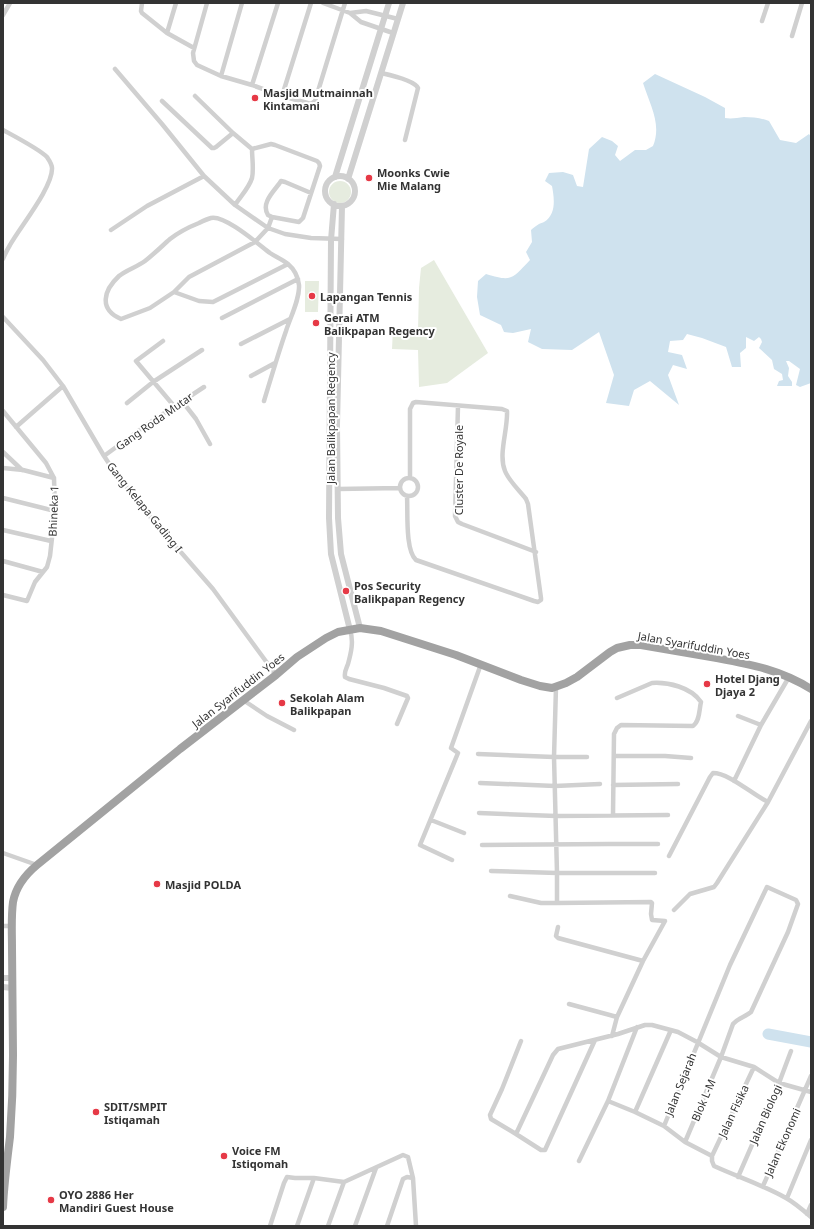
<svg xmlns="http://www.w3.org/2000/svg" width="814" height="1229" viewBox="0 0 814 1229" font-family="'Noto Sans',sans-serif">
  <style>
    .green { fill: #e6ecdf }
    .water { fill: #cfe2ee }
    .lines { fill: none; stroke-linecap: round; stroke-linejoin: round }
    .river { stroke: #cfe2ee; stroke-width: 11 }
    .minor { stroke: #d0d0d0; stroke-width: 4.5 }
    .tertiary { stroke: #d0d0d0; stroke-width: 6 }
    .trunk { stroke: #a2a2a2; stroke-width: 8 }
    .poi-dot { fill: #e63946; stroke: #fff; stroke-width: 1.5 }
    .labels { text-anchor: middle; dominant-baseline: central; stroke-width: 4; stroke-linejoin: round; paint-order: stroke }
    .poi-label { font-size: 11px; font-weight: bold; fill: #333; stroke: #fff; text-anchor: start }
    .street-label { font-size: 11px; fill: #333; stroke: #fff }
  </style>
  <rect width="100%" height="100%" fill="#fff"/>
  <path class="green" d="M329 192a11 11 0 1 1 22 0a11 11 0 1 1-22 0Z
    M434,260l54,93 -41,30 -28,4 -1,-37 -26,-1 1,-20 25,1 1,-42 2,-20z
    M305,281h14l-1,31h-13z"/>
  <path class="water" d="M655,74l50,23 20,11v10c6,1 12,0 19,-1 9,0 17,1 25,4l11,19 16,3 13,-9 2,3v246l-11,4 -4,-2 4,-16 -11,-8h-3l3,7 -1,8 4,6v4h-15l2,-5 4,-1 -1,-6 -8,-5 -2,-9 -13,-12 3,-6 -1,-3 -2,-2 -5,4 -8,-4v11l-6,5 1,14h-9l-6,-20 -24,-9 -15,-4 -4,6 -13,1 -2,11 14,3 5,14 -14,-4 -5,10 11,30 -29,-24 -16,9 -5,16 -23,-3 8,-28 -15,-43 -27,18 -30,-1 -14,-7 3,-13 -18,4 -9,-1 -3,-7 -21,-10 -3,-18 1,-16 8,-7c26,8 26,5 44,-14l-4,-8 6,-10 -1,-12c2,-2 5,-4 8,-6 1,-1 4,-1 5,-2 13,-8 10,-25 8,-36l-7,-5 4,-8 14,-1 10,3 4,11 6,1 6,-38 13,-12 10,4 6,5 -3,9 5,6 15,-11h11l7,-4c9,-22 -3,-41 -10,-63z"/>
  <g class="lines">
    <path class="river" d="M768,1034l43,8"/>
    <path class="minor" d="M142,3l-1,8 1,2 25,20 27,15
      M207,3l-14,50 1,8 3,4 24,11 31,9 30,11 29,8 4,-3 30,-98
      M323,3l27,10 11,9 32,11
      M350,13l16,-2 32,8
      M3,15l7,-12
      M762,21l6,-18
      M167,33l9,-30
      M792,36l10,-33
      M381,73c9,2 33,7 37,15l-13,52
      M221,76l21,-73
      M252,85l26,-82
      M195,96l38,37
      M282,96l29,-93
      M162,101l50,47h2l2,-1 17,-14 19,16c0,9 2,20 0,29 -3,10 -12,19 -17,27
      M3,130c11,6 36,19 44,27 2,3 5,7 5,11 1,19 -32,59 -42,77 -3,5 -5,9 -7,14
      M252,149l19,-5 4,1 42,16 2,2 1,3 -17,52 -4,4 -27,-5 -4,-2c-7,-11 4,-22 11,-31l2,-3 4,1 26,11
      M204,176l31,29 33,23 17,6 26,4 31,1
      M111,230l36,-24 57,-30 -42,-52 -47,-55
      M174,292l25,9 14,1 75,-38
      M3,317l40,43 20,26 41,70 10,15 38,48 61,70 63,86
      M222,318l76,-39
      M163,341l-27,20 38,45
      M241,344l49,-25
      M251,376l24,-13
      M182,401l14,18 14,25
      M264,401c7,-23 14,-47 22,-70 4,-13 14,-32 13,-46 -1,-8 -5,-16 -11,-21 -6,-5 -12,-7 -18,-11 -12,-9 -45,-38 -59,-35 -4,1 -8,3 -12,5 -10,4 -20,9 -29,16 -8,7 -16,15 -25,22 -8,6 -19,9 -26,15 -15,14 -21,33 2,43l29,-11 24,-16 15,-15 66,-35 13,-14 4,-11
      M127,403l26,-21 49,-32
      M458,406l-3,110 3,6 4,2 74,28
      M3,411l43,52 8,15 1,33 -5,45 -3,11 -12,15 -8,19 -24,-6
      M16,427l47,-41
      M3,452l19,18
      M104,456l41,-30 59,-39
      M3,468l20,2 31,8
      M400 487a9 9 0 1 1 18 0a9 9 0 1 1-18 0Z
      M338,489l62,-1
      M407,496c1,16 -2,54 9,64l118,41 4,1 3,-2v-2l-13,-94 -2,-5c-7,-9 -17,-18 -21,-28 -7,-17 3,-41 2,-60l-5,-2 -86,-7 -3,1 -3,6v69
      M3,498l52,13
      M3,530l48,11
      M3,561l40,11
      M350,630c4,11 1,23 -2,34 -2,5 -4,8 -3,13l4,2 35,9 23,8 1,2 -11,26
      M243,700l24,16 27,14
      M738,716l23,9
      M478,754l76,3h33
      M614,756h51l26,2
      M734,781l27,-56 28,-48
      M480,783l75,3 45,-2
      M613,785l65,-1
      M479,813l77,3 112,-1
      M613,815l1,-81 3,-6 4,-3 72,1c7,-5 6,-16 8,-24 -10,-15 -33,-20 -49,-19l-35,15
      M431,820l33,13
      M482,845l127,-1h49
      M3,853l34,12
      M669,856l41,-79 3,-4c16,0 40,22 55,29
      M452,860l-32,-15 38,-92 -7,-5 30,-84
      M491,871l66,2h98
      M510,896l31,7h16v-30l-3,-116 2,-70
      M557,903l94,-1 1,1 -1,11 1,6 13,1 -22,40 -26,56 -5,19
      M674,910l16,-16 24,-7 3,-4 51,-81 43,-81
      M3,926h9
      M558,927l-2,9 2,2 85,23
      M569,1004l48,13
      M595,1040l-50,110h-4l-25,-16 37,-79 5,-6 60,-15 27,-9h7l26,7 19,10 24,15 33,10 25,16 32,9
      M608,1101l27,11 29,14 21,16 27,14v5l2,5c24,11 49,19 72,32 9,5 17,12 25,19
      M635,1112l36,-82
      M664,1126l66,-161 37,-78 29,13 2,4 -10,28 -37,80c-6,5 -13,6 -18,12l-12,33 -36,85
      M516,1134l-25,-15 -1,-4 12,-26 19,-48
      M712,1156l42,-89
      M579,1161l29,-60 29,-74
      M738,1177l41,-94 12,-32
      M763,1186l48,-110
      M787,1198l24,-58
      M807,1214l4,-9
      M270,1226l14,-43 3,-6 8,1h19l30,4 59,-27 5,2 5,21 3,48
      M297,1226l17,-48
      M328,1226l16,-44
      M355,1226l21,-58
      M387,1226l16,-47 4,-2 6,1"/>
    <path class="tertiary" d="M325 191a15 15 0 1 1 30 0a15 15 0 1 1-30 0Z
      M335,177l54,-174
      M348,179l55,-176
      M334,204l-3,36 -2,278 2,36 19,76
      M342,206l-5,219 1,93 3,36 19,74
      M3,978h8
      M3,987l9,1"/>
    <path class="trunk" d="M3,1207c1,-23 4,-46 7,-70 2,-27 3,-55 3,-82 0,-36 -1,-71 -1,-107 0,-15 -1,-31 1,-46 3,-16 12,-27 24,-37l143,-116 96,-74 21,-18 29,-19 12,-6 22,-4 21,3 75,24 65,25 19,6 12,2 14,-5 11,-6 33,-25 7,-4 13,-3h11c24,4 47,8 70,12 37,7 69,12 100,32"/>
  </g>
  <g class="poi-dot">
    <circle cx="255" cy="98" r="4"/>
    <circle cx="369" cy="178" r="4"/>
    <circle cx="312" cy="296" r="4"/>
    <circle cx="316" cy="323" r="4"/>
    <circle cx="346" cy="591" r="4"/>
    <circle cx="707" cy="684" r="4"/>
    <circle cx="282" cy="703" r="4"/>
    <circle cx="157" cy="884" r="4"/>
    <circle cx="96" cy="1112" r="4"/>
    <circle cx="224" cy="1156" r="4"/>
    <circle cx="51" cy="1200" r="4"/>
  </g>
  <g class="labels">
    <g class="poi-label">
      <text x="263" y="92">Masjid Mutmainnah<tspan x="263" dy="13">Kintamani</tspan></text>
      <text x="377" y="172">Moonks Cwie<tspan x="377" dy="13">Mie Malang</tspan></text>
      <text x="320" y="296">Lapangan Tennis</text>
      <text x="324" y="317">Gerai ATM<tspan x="324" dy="13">Balikpapan Regency</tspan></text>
      <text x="354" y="585">Pos Security<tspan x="354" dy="13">Balikpapan Regency</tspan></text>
      <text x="715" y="678">Hotel Djang<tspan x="715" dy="13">Djaya 2</tspan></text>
      <text x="290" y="697">Sekolah Alam<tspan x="290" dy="13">Balikpapan</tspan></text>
      <text x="165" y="884">Masjid POLDA</text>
      <text x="104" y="1106">SDIT/SMPIT<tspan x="104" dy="13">Istiqamah</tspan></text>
      <text x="232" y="1150">Voice FM<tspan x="232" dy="13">Istiqomah</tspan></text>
      <text x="59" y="1194">OYO 2886 Her<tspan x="59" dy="13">Mandiri Guest House</tspan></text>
    </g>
    <g class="street-label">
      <text transform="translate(330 418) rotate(-90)">Jalan Balikpapan Regency</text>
      <text transform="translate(154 421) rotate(-35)">Gang Roda Mutar</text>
      <text transform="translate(458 470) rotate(-90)">Cluster De Royale</text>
      <text transform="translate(145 507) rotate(51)">Gang Kelapa Gading I</text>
      <text transform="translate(53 511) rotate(-88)">Bhineka 1</text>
      <text transform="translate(694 645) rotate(10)">Jalan Syarifuddin Yoes</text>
      <text transform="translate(238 690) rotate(-38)">Jalan Syarifuddin Yoes</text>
      <text transform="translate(680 1084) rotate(-68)">Jalan Sejarah</text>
      <text transform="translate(703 1100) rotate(-67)">Blok L-M</text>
      <text transform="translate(733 1111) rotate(-65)">Jalan Fisika</text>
      <text transform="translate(765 1114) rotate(-66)">Jalan Biologi</text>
      <text transform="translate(782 1142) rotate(-66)">Jalan Ekonomi</text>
    </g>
  </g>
  <rect width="814" height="1229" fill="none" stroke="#333333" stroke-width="8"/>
</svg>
